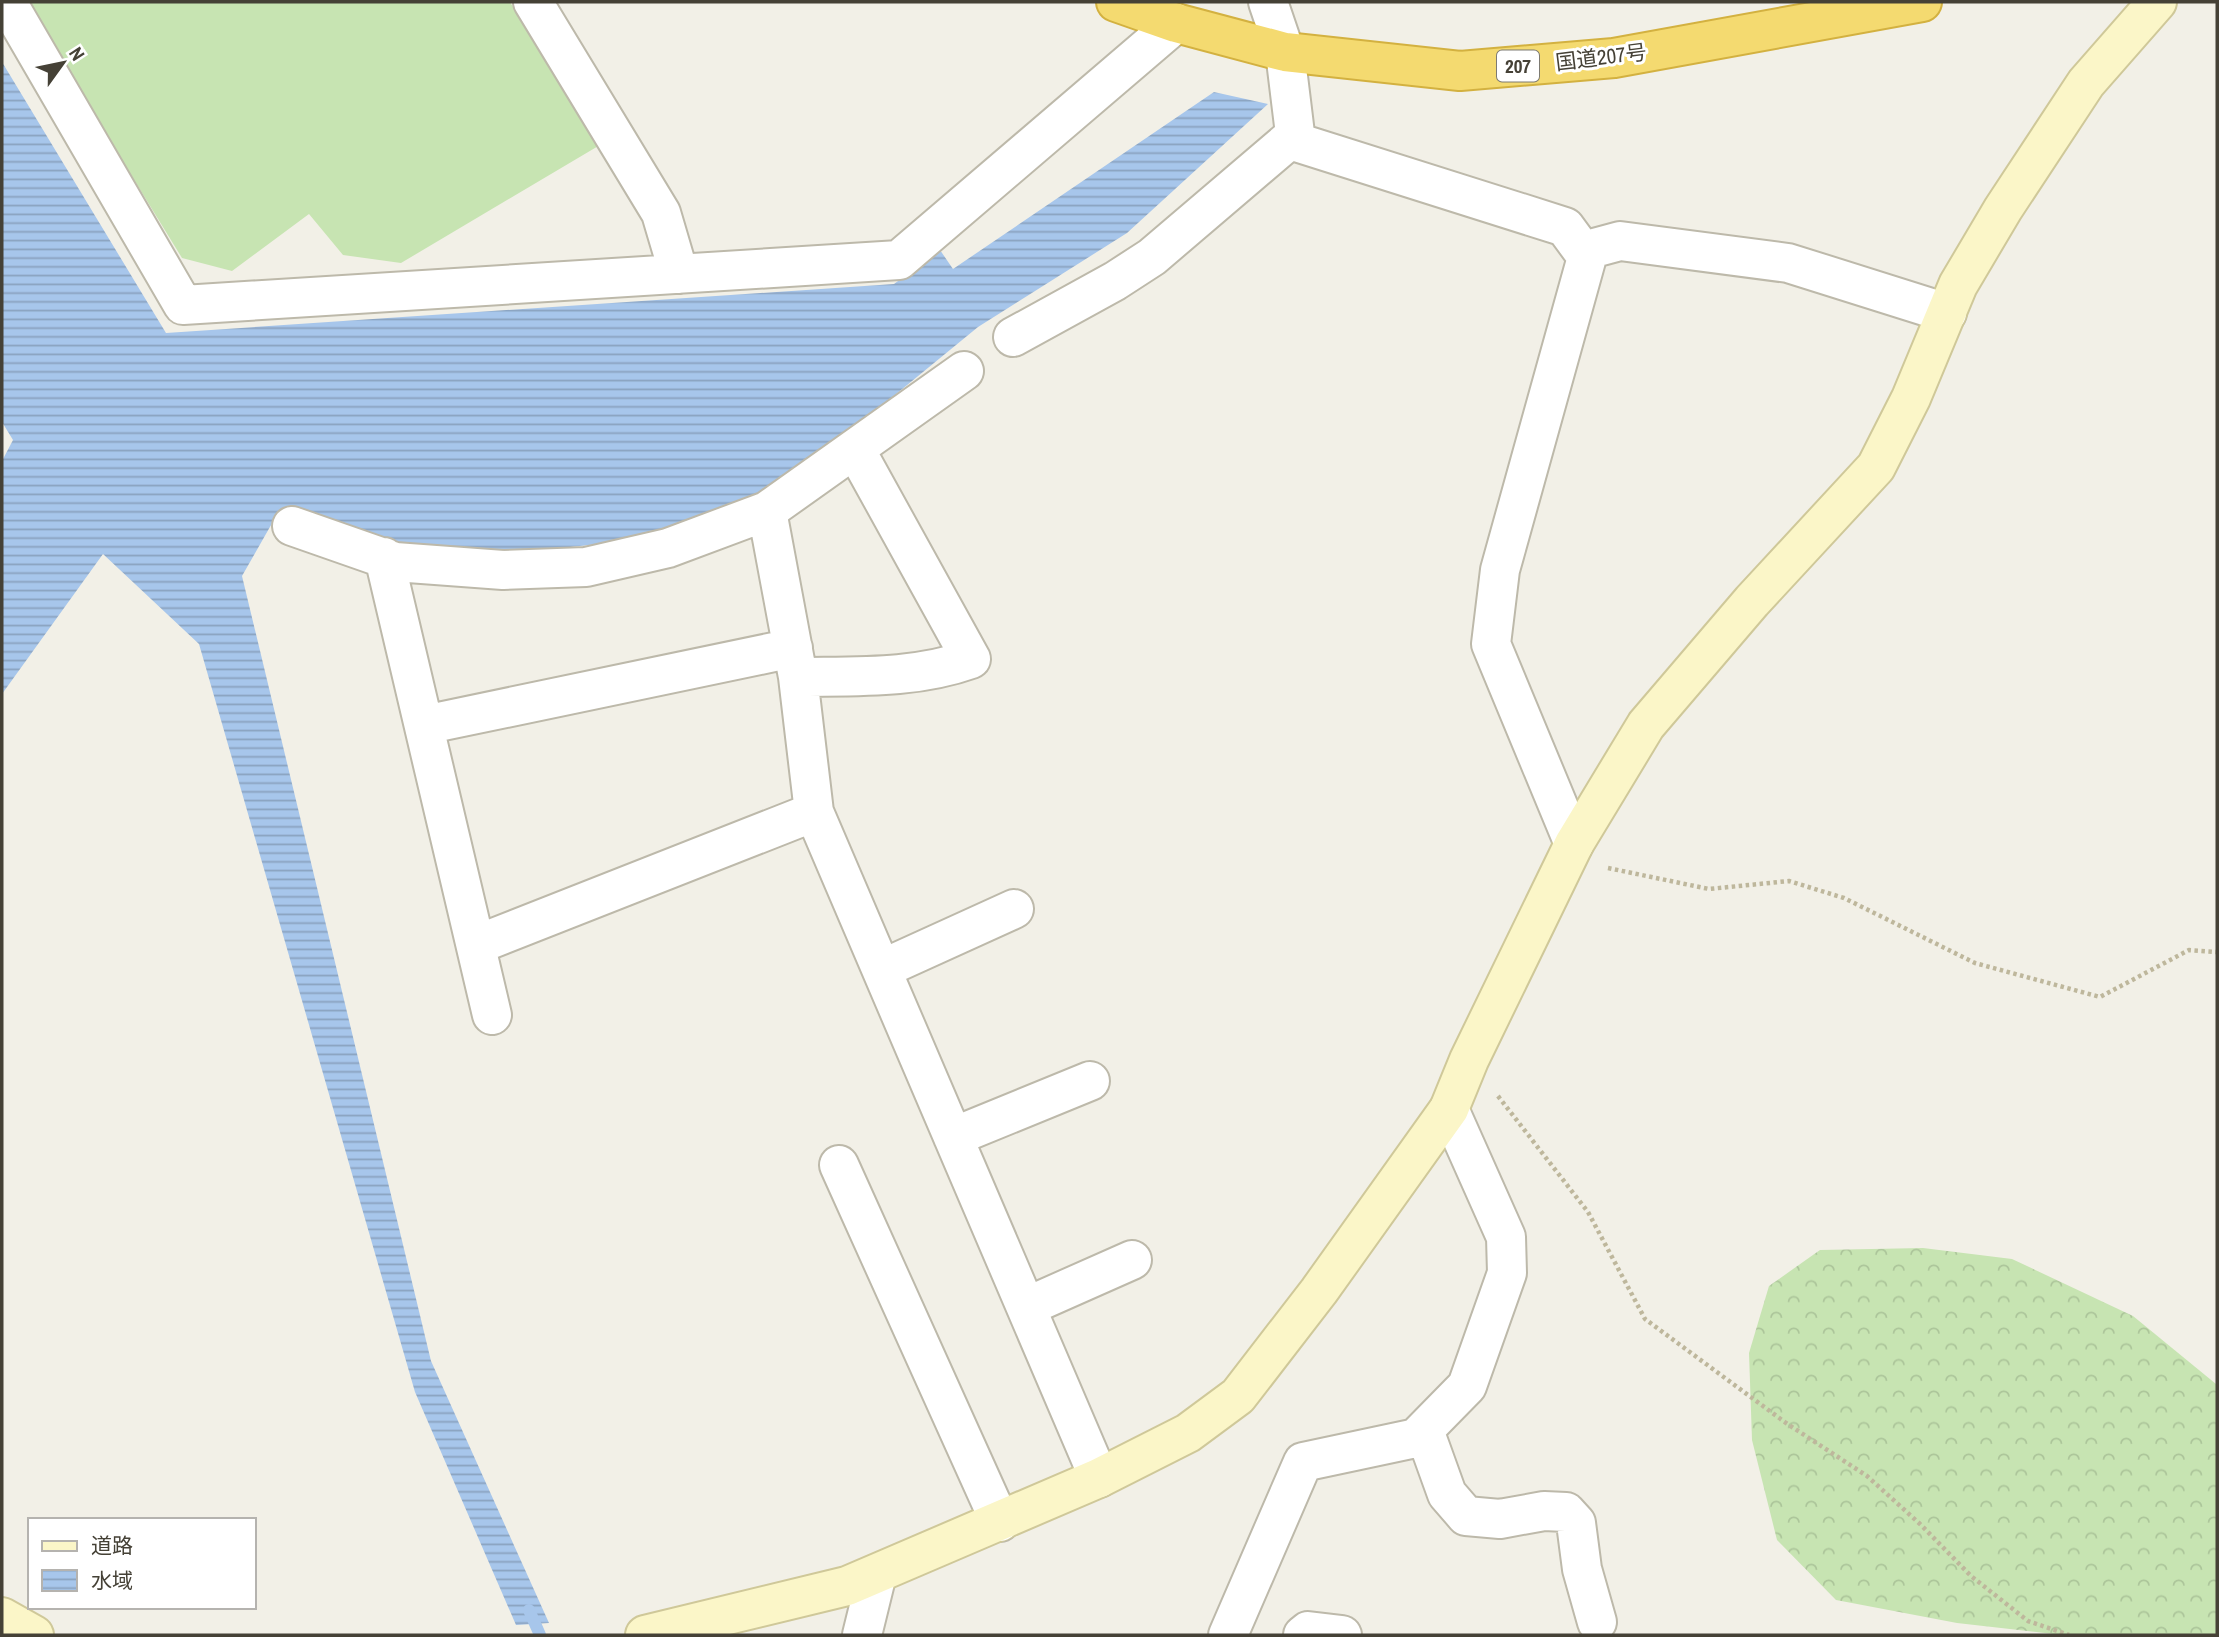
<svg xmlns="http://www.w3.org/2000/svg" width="2219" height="1637" viewBox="0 0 2219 1637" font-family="'Archivo Narrow','Noto Sans JP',sans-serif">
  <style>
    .forest { fill: url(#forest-crowns) }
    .pitch { fill: #c7e4b2 }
    .water { fill: url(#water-rules) }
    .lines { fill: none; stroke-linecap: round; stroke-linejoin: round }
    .stream { stroke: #a7c6eb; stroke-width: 12 }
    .street-casing { stroke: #bdb9aa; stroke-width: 42 }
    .secondary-casing { stroke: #cfc899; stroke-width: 42 }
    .highway-casing { stroke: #d3b140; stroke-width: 42 }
    .path { stroke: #beb79c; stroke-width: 4.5; stroke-dasharray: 3.5 3.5; stroke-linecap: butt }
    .street { stroke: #fff; stroke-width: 38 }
    .secondary { stroke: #fbf6c8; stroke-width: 38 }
    .highway { stroke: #f4da70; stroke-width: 38 }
    .labels { text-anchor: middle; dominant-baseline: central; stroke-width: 6; stroke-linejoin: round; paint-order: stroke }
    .shield { fill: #fff; stroke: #7d7a72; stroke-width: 2 }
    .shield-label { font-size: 19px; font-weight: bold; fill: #454136 }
    .street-label { font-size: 21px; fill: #454136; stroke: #fff }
  </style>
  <defs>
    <pattern id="forest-crowns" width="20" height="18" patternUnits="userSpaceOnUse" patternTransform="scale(1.75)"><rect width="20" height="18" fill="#c7e4b2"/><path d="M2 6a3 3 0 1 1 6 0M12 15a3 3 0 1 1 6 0" fill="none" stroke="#acc59a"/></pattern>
    <pattern id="water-rules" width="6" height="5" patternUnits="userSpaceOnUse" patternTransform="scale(1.75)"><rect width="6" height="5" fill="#a7c6eb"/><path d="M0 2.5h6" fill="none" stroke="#8aa2bf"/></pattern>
  </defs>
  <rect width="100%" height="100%" fill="#f2f0e7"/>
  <path class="forest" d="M1923,1248l89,11 121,57 83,68 1,251h-155l-105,-12 -121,-23 -59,-60 -25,-100 -3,-87 20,-67 51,-36z"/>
  <path class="pitch" d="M25,2h485l90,143 -199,118 -58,-8 -34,-41 -77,57 -50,-13z"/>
  <path class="water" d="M2,62l164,271 728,-49 46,-34 13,19 261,-177 54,12 -141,129 -149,94 -99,81 -136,96 -125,38 -134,14 -117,-8 -88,-37 -37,65 189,785 118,262 -33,2 -101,-233 -216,-748 -96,-90 -101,140v-233l11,-21 -11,-18z"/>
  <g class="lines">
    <path class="stream" d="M529,1610l11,25"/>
    <defs>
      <path id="street" d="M7,2l176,303 716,-45 277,-237
        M533,2l128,211 18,61
        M1268,2l17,50 11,90 269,85 22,30 -87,313 -9,74 83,200
        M1583,251l37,-10 168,22 159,50
        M1013,337l102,-56 37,-24 143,-122
        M964,371l-197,140 31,166 16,135 285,666
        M292,526l103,36 108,8 83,-3 82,-19 99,-37
        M384,557l108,458
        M798,677c59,-1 117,2 173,-18l-116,-210
        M424,725l369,-77
        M476,945l338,-133
        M882,969l132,-60
        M953,1137l137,-56
        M839,1165l161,357
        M1026,1307l106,-47
        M1424,1430l23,64 19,22 34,3 44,-8 22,1 10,11 6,46 15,53
        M862,1635l15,-61
        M1228,1635l75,-173 113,-24 51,-52 40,-113 -1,-36 -57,-128
        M1303,1635l5,-4 34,4"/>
      <path id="secondary" d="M2,1617l32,18
        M645,1635l202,-49 252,-108 89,-45 50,-37 81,-105 130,-182 20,-49 105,-216 72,-119 106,-124 124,-134 35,-69 47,-113 45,-76 83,-126 71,-81"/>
      <path id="highway" d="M1116,2l60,21 109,29 175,19 154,-13 308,-56"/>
    </defs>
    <use href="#street" class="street-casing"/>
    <use href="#secondary" class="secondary-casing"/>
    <use href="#highway" class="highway-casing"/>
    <path class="path" d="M1608,868l101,21 80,-8 55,17 131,65 125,34 89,-47 28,2
      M1498,1096l90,116 57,107 141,104 81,53 53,48 51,52 57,45 41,14"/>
    <use href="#street" class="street"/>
    <use href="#secondary" class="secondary"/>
    <use href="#highway" class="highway"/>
  </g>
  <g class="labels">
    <rect class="shield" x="1497" y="50.5" width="42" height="31" rx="5"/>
    <g class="shield-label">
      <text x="1518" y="66">207</text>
    </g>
    <g class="street-label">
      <text transform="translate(1601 57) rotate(-7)">国道207号</text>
    </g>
  </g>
  <rect width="2219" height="1637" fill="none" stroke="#454136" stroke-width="7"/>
  <rect x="28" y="1518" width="228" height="91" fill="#ffffff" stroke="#b5b3af" stroke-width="2"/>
  <rect x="42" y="1541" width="35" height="10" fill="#fbf6c8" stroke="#b5b3af" stroke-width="2"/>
  <text x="91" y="1553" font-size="21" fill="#454136">道路</text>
  <rect x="42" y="1570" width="35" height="21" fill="url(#water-rules)" stroke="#b5b3af" stroke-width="2"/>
  <text x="91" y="1588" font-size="21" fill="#454136">水域</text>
  <g transform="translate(63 63) rotate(57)" stroke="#ffffff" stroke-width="5" paint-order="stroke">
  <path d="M0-5L12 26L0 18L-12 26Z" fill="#454136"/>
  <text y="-10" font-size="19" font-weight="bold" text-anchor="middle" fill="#454136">N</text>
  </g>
</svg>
